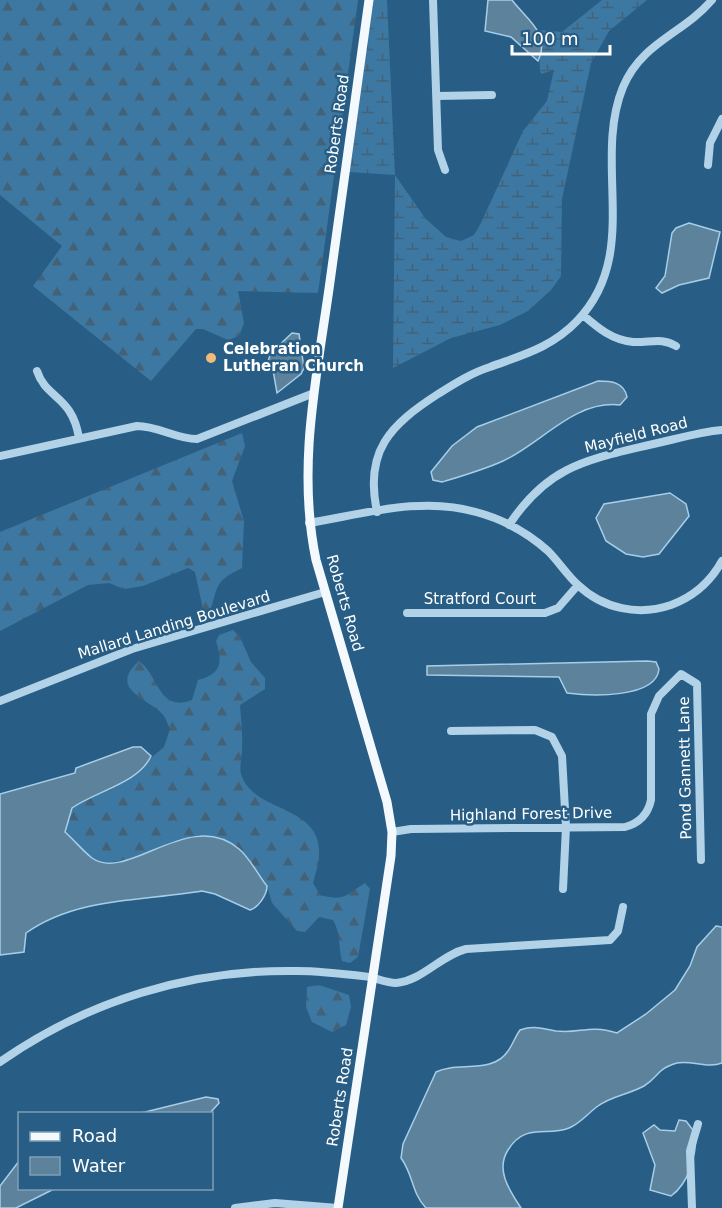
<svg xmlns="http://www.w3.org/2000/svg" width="722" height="1208" viewBox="0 0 722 1208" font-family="'DejaVu Sans',sans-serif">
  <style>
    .forest { fill: url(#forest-firs) }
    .wetland { fill: url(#wetland-marsh) }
    .water { fill: #5c829c; stroke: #a7cee8; stroke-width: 1.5 }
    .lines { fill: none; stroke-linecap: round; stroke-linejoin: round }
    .minor { stroke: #b2d2e8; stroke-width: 8 }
    .major { stroke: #f4f9fe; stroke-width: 9 }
    .poi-dot { fill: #f0bc78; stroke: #285e85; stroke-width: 2 }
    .labels { text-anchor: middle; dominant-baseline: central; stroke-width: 5; stroke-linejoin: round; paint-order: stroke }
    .street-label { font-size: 15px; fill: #fff; stroke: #285e85 }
    .poi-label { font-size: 15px; font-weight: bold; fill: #fff; stroke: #285e85; text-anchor: start }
  </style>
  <defs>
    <pattern id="forest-firs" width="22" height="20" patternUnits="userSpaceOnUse" patternTransform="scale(1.5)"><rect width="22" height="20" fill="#3c78a2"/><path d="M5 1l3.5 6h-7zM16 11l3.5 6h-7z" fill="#446277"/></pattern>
    <pattern id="wetland-marsh" width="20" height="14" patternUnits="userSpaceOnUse" patternTransform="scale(1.5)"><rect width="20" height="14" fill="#3c78a2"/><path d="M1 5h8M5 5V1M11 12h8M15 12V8" fill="none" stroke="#446277"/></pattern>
  </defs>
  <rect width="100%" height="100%" fill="#285e85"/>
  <path class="forest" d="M0,0h358l-40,293 -80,-2 6,32 -5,13 -11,4 -25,-11h-7l-45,52 -118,-95 29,-40 -62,-51z
    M242,433l3,13 -13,35 12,40 -2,47c-28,14 -23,16 -32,43l-7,-2 -8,-37 -7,-4 -45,18 -19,3 -15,-6 -21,2 -88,46v-99z
    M233,630l7,7 11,25 14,16v11l-25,16c1,15 3,30 2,46 0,7 -3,17 -1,23 12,40 82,30 78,82 0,9 -4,18 -6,27l7,12c25,7 25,0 45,-12l5,6 -12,68 -8,6 -8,-2c-4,-15 -1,-28 -9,-41l-14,-3 -14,15 -8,-1 -25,-28 -5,-17 -11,-13 -57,-38c-25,6 -85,38 -107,23 -9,-6 -18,-18 -27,-26l7,-24 35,-20 9,-1 48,-40 6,-18c-2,-4 -4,-10 -6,-13 -12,-17 -58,-25 -25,-55 20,14 19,52 53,39l6,-20c23,-6 25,-17 18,-39l3,-6z
    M319,985l30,10 2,12 -5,18 -14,7 -20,-10 -6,-15 1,-20z"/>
  <path class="wetland" d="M373,0h14l8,175 30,43 21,19 15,4 13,-6 7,-12 42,-92 24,-30 7,-31 -13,4c-4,-16 3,-27 -1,-44l22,2 40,-32h45l-38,31 -18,32 -29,136 -1,77 -10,14 -23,21 -28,14 -49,13 -58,30 2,-193 -46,-3z"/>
  <path class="water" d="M488,0h24c15,20 39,33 26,61l-27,-24 -26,-6z
    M689,223l31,9 -11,46 -30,7 -17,8 -6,-5 9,-12 7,-43 4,-5z
    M292,333l7,1 5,34 -3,6 -24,19 -4,-23 -5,-9 3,-8z
    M598,381c13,0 26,1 29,16l-7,8c-46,-5 -78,38 -117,56 -20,9 -41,15 -61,21l-9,-2 -2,-8 21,-26 25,-19z
    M670,493l16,11 3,12 -30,38 -16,3 -17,-3 -20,-13 -10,-23 8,-14z
    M647,661l9,1 3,7c-3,30 -69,27 -92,24l-8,-16 -132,-2v-9z
    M133,747h8l10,9c-12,27 -55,35 -79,52l-7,24c9,8 18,19 27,26 36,25 97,-51 147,-9 11,9 19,26 28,37 0,9 -9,22 -17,24l-35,-16 -13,-3c-59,10 -125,6 -176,42l-2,19 -24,3v-161l75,-21 1,-5z
    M716,926l6,1v136c-14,6 -30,-3 -45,0 -21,6 -18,14 -33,23 -14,8 -33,10 -46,20 -10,7 -17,17 -29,22 -22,9 -44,-6 -61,22 -13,20 2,41 13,58h-95c-15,-16 -12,-32 -25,-50l2,-14 33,-72c21,-11 56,3 72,-21 5,-7 7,-14 12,-21 15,-5 22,-1 36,1 25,3 32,-7 61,2l29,-19 29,-24 15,-24 7,-19z
    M206,1097l12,2 1,4 -9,10h-69z
    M679,1120l7,1 10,13c0,22 -7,49 -25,62l-21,-6 5,-25 -12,-32 11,-8 6,5 15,1z
    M19,1161l1,27 34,1 -38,19h-16v-22z"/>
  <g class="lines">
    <path class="minor" d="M433,0l5,150 7,20
      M437,96l55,-1
      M708,165l2,-22 12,-24
      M583,315c15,13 29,25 50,27 16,1 29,-5 43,4
      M37,371c9,28 35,24 42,67
      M0,456l137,-30c21,0 39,13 60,13l117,-46
      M377,512c-13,-61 13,-87 61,-118 16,-10 33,-21 52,-27 32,-12 61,-19 87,-46 65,-67 15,-158 46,-234 19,-45 60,-53 89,-87
      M309,523c55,-9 113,-27 167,-11 26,7 52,21 72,39 11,11 19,24 30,34 25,24 61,31 93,20 22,-8 40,-24 51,-44
      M509,525c39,-59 77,-65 140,-80 24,-5 49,-13 73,-15
      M407,613h138l13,-5 20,-23
      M0,701l132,-52 193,-57
      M451,731l84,-1 17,7 10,19 4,71 -3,62
      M392,832l19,-3 214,-2c15,-4 23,-13 26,-27v-86l8,-18 22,-22 16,10 4,176
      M0,1062c87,-61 190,-93 297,-91 24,0 48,3 73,6 8,2 18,6 26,6 26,-2 45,-28 70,-34l144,-9 8,-9 5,-24
      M235,1208l40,-5 63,5
      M692,1208l-2,-57 8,-27"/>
    <path class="major" d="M338,1208l53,-352 1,-24 -5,-30 -71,-242c-19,-91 0,-180 13,-271 13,-96 27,-193 40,-289"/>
  </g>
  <circle class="poi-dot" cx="211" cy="358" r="6"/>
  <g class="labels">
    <g class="street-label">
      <text transform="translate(337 124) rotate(-82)">Roberts Road</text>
      <text transform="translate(636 435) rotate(-14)">Mayfield Road</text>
      <text x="480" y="599">Stratford Court</text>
      <text transform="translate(345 603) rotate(74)">Roberts Road</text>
      <text transform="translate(174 625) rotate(-17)">Mallard Landing Boulevard</text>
      <text transform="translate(685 768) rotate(-91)">Pond Gannett Lane</text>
      <text transform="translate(531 814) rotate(-1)">Highland Forest Drive</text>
      <text transform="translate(340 1097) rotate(-81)">Roberts Road</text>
    </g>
    <g class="poi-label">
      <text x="223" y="349">Celebration<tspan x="223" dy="17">Lutheran Church</tspan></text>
    </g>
  </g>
  <rect x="18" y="1112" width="195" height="78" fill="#285e85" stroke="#7e9eb6" stroke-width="1.5"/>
  <rect x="30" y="1132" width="30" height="9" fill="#f4f9fe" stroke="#7e9eb6" stroke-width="1.5"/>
  <text x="72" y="1142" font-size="18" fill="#ffffff">Road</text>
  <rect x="30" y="1157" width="30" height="18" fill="#5c829c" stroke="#7e9eb6" stroke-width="1.5"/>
  <text x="72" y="1172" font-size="18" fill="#ffffff">Water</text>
  <path d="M512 45v9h98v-9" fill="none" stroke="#ffffff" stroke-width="3"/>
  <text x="521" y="45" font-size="18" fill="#ffffff" stroke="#285e85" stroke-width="4.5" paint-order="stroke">100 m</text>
</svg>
